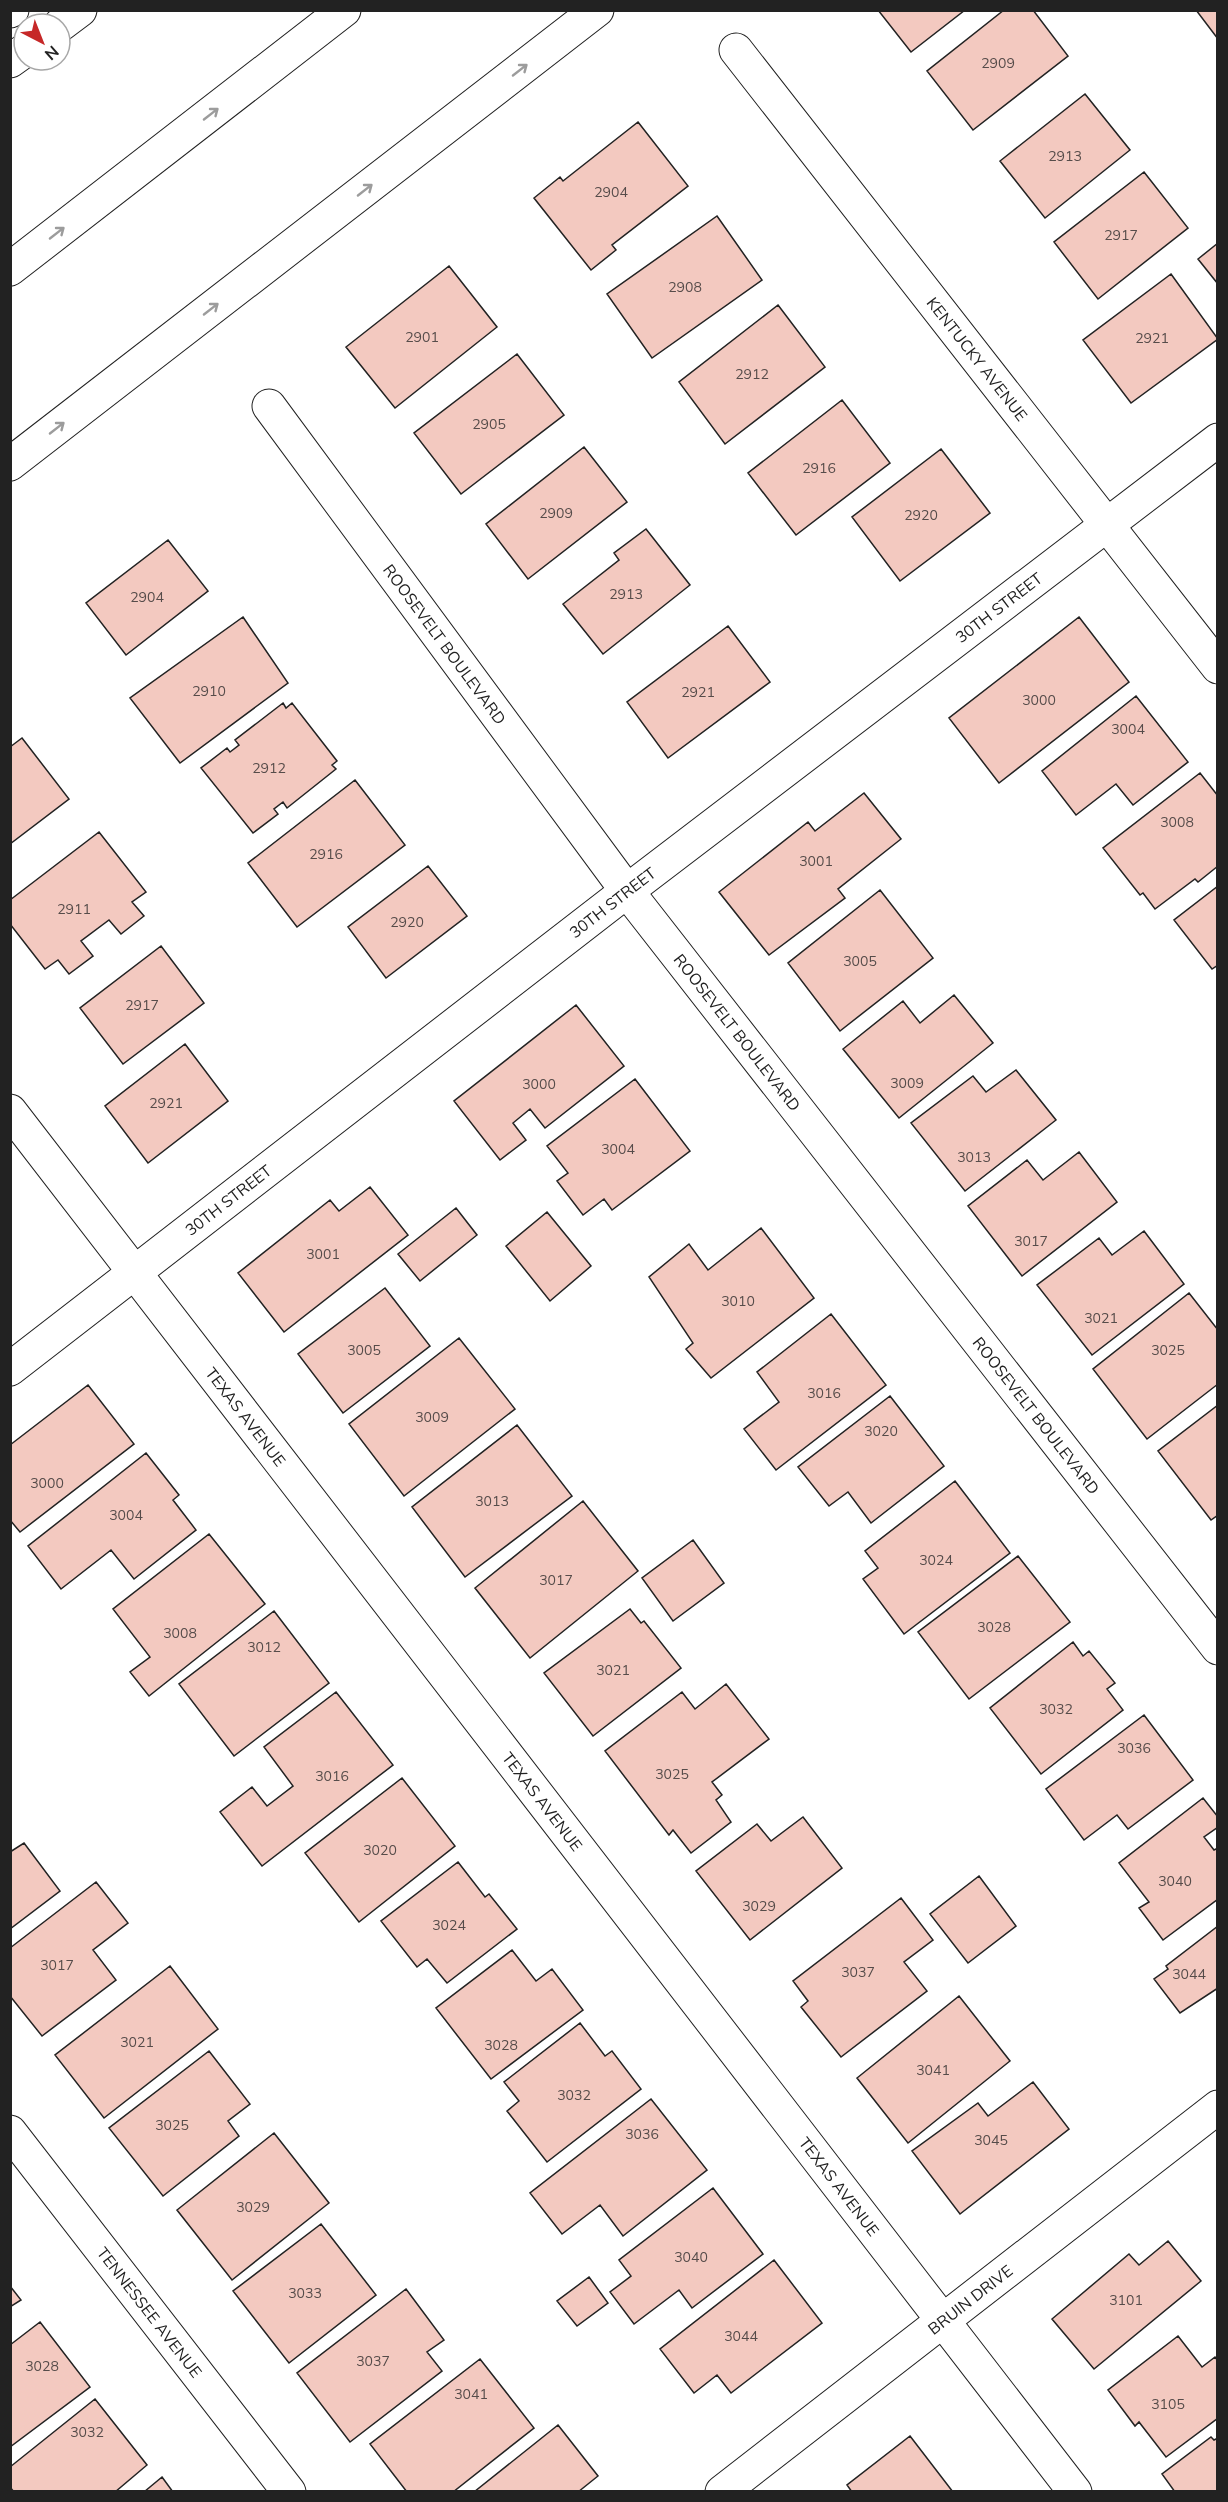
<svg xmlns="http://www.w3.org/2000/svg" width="1228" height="2502" viewBox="0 0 1228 2502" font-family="Mulish,sans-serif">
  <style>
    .building { fill: #f3c9c0; stroke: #222; stroke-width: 1.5 }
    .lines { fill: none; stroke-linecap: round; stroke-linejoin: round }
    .minor-casing { stroke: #222; stroke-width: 35 }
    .motorway-casing { stroke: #222; stroke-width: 35 }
    .minor { stroke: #fff; stroke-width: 33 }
    .motorway { stroke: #fff; stroke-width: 33 }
    .oneway { stroke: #9c9c9c }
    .labels { text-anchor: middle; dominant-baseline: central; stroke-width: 4.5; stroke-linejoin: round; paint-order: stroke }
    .number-label { font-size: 14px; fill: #564c4a }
    .street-label { font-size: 16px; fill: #222; stroke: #fff }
  </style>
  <rect width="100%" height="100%" fill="#fff"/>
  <path class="building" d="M878,10h87l-54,42z
    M1004,10h29l35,46 -95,74 -46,-59z
    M1196,10h22v29z
    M1085,94l45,56 -85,68 -45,-57z
    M638,122l50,64 -76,59 4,5 -25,20 -57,-72 26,-21 3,4z
    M1144,172l44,56 -90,71 -44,-57z
    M717,216l45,64 -110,78 -45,-64z
    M1218,243v41l-20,-25z
    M449,266l48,61 -102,81 -49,-61z
    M1171,274l47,65 -87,64 -48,-63z
    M778,305l47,62 -100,77 -46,-62z
    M517,354l47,61 -103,79 -47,-61z
    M842,400l48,63 -94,72 -48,-62z
    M584,447l43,55 -99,77 -42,-55z
    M941,449l49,64 -90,68 -48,-64z
    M646,529l44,56 -87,69 -40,-50 56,-44 -5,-7z
    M168,540l40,51 -82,64 -40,-52z
    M243,617l45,66 -108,80 -50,-65z
    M1079,617l50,65 -130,101 -50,-65z
    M728,626l42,56 -102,76 -41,-56z
    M1136,696l52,66 -55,43 -17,-21 -40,31 -34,-44z
    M283,703l3,5 6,-5 45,58 -5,4 4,4 -49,39 -4,-6 -9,7 4,5 -25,19 -52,-65 26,-20 3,4 9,-7 -4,-5z
    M22,738l47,61 -59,45v-97z
    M1200,773l18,23v70l-20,16 -3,-3 -40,30 -12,-16 -3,2 -37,-47z
    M355,780l50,65 -108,82 -49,-64z
    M864,793l37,46 -63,50 7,9 -76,57 -50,-63 89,-70 7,9z
    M99,832l47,60 -14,10 12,14 -23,18 -12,-14 -28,21 12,15 -24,18 -11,-14 -13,9 -35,-45v-24z
    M428,866l39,50 -81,62 -38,-51z
    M1218,886v79l-6,4 -38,-49z
    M880,890l53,68 -93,73 -52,-68z
    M161,946l43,57 -81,61 -43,-56z
    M954,995l39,48 -94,75 -56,-69 60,-48 17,22z
    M576,1005l48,61 -79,62 -15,-19 -17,14 13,17 -26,20 -46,-59z
    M185,1044l43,57 -80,62 -43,-57z
    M1016,1070l40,50 -91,71 -54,-68 62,-47 13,16z
    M635,1079l55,72 -78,59 -8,-11 -21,16 -26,-34 11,-8 -21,-27z
    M1079,1152l38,50 -95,74 -54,-70 59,-46 16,20z
    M370,1187l38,48 -124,97 -46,-59 92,-73 9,11z
    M456,1208l21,27 -57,46 -22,-27z
    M547,1212l44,54 -41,35 -44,-55z
    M761,1228l53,70 -103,80 -25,-29 7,-6 -44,-66 40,-33 19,26z
    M1144,1231l40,53 -92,71 -55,-70 62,-47 13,17z
    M385,1288l45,58 -87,67 -45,-59z
    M1189,1293l29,37v54l-71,55 -54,-70z
    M831,1314l55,71 -110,85 -32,-41 35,-27 -22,-30z
    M459,1338l56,71 -111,87 -55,-72z
    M88,1385l46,59 -114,88 -10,-12v-75z
    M890,1396l54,70 -73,57 -23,-31 -19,14 -31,-39z
    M1218,1405v110l-7,5 -53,-69z
    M517,1425l55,71 -107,81 -53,-70z
    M146,1453l33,42 -6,5 23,30 -62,49 -23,-29 -50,39 -33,-43z
    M955,1481l55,72 -106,81 -41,-55 15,-11 -13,-17z
    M583,1501l55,70 -108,87 -55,-70z
    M209,1534l56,70 -116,92 -19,-24 20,-15 -37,-48z
    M693,1540l31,43 -51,38 -31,-43z
    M1018,1556l52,66 -101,77 -51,-67z
    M630,1609l11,14 3,-2 37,47 -88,68 -49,-63z
    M274,1611l55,72 -95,73 -55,-72z
    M1073,1642l10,14 6,-5 26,32 -8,6 16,21 -82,64 -51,-66z
    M726,1684l43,55 -57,43 10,13 -6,5 15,22 -40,31 -18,-23 -4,5 -64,-84 77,-59 13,17z
    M336,1692l57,73 -131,101 -42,-54 32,-25 15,19 26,-20 -29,-39z
    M1144,1715l49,65 -65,49 -11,-14 -33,25 -38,-51z
    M402,1778l53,68 -96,76 -54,-69z
    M1203,1798l15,19v10l-14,10 10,13 4,-2v51l-55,41 -24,-32 10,-6 -30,-39z
    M803,1817l39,51 -92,72 -54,-69 61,-47 14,17z
    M24,1843l36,48 -50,38v-77z
    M458,1862l27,35 4,-3 28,35 -70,54 -20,-24 -10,8 -36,-46z
    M979,1876l37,50 -48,37 -38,-49z
    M96,1882l32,41 -35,27 23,30 -74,56 -32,-40v-48z
    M901,1898l32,42 -29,22 23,29 -86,66 -40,-50 7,-6 -15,-20z
    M1218,1926v62l-38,25 -26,-34 14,-10 -2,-3z
    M512,1950l24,31 16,-12 31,41 -92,69 -55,-71z
    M170,1966l48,63 -114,89 -49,-63z
    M959,1996l51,65 -102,82 -51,-65z
    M580,2023l25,33 7,-5 29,38 -94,73 -40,-51 12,-10 -15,-19z
    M209,2051l41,53 -22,17 11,15 -76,60 -54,-68z
    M1033,2082l36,47 -109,85 -48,-63 66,-48 10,13z
    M651,2099l56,71 -84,66 -23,-31 -38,29 -32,-41z
    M274,2133l55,70 -97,77 -55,-70z
    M713,2188l50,66 -71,54 -13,-18 -45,34 -24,-32 21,-16 -12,-16z
    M321,2224l55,71 -87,68 -56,-72z
    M1168,2241l33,40 -107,88 -42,-50 77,-65 10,11z
    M774,2260l48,63 -91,70 -14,-18 -23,18 -34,-44z
    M589,2277l19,26 -31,23 -20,-25z
    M10,2286l11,14 -11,7z
    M406,2289l38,51 -17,12 15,19 -92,71 -53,-69z
    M40,2322l50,65 -80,60v-102z
    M1178,2336l24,31 13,-10 3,4v57l-52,39 -27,-35 -4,4 -27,-36z
    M480,2359l54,69 -81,64h-46l-37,-48z
    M95,2399l52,66 -32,27h-101l-4,-5v-20z
    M558,2425l40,51 -20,16h-104z
    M910,2436l43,56h-101l-5,-7z
    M1211,2437l3,3 4,-2v54h-43l-13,-18z
    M162,2477l11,15h-29z"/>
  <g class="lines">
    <defs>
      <g id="minor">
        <path id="s1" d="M736,50l482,617"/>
        <path id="s2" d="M269,406l358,485 591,757"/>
        <path id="s3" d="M10,1111l1065,1381"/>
        <path id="s4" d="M10,1369l617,-478 591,-451"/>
        <path id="s5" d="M10,2132l279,360"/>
        <path id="s6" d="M722,2492l496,-385"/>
      </g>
      <path id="motorway" d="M10,11l2,-1
        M60,25l20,-15
        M10,61l14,-10
        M10,269l334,-259
        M10,464l587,-454"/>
    </defs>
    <use href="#minor" class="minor-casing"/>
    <use href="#motorway" class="motorway-casing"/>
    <use href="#minor" class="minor"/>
    <use href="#motorway" class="motorway"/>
  </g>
  <defs><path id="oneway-shaft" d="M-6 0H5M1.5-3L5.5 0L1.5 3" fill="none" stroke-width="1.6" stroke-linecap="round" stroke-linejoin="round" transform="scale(1.5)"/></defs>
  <g class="oneway">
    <use href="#oneway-shaft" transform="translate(520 70) rotate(-38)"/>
    <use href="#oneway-shaft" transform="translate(211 114) rotate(-38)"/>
    <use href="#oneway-shaft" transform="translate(365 190) rotate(-38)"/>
    <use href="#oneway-shaft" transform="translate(57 233) rotate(-38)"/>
    <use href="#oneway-shaft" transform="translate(211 309) rotate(-38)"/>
    <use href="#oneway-shaft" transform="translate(57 428) rotate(-38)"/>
  </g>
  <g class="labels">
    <g class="number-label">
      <text x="998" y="63">2909</text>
      <text x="1065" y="156">2913</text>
      <text x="611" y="192">2904</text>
      <text x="1121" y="235">2917</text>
      <text x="685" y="287">2908</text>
      <text x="422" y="337">2901</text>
      <text x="1152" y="338">2921</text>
      <text x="752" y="374">2912</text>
      <text x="489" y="424">2905</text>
      <text x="819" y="468">2916</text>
      <text x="556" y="513">2909</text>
      <text x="921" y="515">2920</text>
      <text x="626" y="594">2913</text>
      <text x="147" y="597">2904</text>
      <text x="209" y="691">2910</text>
      <text x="698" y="692">2921</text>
      <text x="1039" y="700">3000</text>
      <text x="1128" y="729">3004</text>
      <text x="269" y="768">2912</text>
      <text x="1177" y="822">3008</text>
      <text x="326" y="854">2916</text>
      <text x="816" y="861">3001</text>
      <text x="74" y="909">2911</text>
      <text x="407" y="922">2920</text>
      <text x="860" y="961">3005</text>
      <text x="142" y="1005">2917</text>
      <text x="907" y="1083">3009</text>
      <text x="539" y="1084">3000</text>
      <text x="166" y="1103">2921</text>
      <text x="618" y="1149">3004</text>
      <text x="974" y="1157">3013</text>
      <text x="1031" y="1241">3017</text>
      <text x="323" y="1254">3001</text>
      <text x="738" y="1301">3010</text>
      <text x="1101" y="1318">3021</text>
      <text x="364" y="1350">3005</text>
      <text x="1168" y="1350">3025</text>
      <text x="824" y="1393">3016</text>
      <text x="432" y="1417">3009</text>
      <text x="881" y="1431">3020</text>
      <text x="47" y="1483">3000</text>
      <text x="492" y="1501">3013</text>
      <text x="126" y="1515">3004</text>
      <text x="936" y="1560">3024</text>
      <text x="556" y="1580">3017</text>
      <text x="994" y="1627">3028</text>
      <text x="180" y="1633">3008</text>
      <text x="264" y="1647">3012</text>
      <text x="613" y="1670">3021</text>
      <text x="1056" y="1709">3032</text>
      <text x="1134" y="1748">3036</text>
      <text x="672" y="1774">3025</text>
      <text x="332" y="1776">3016</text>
      <text x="380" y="1850">3020</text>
      <text x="1175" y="1881">3040</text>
      <text x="759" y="1906">3029</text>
      <text x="449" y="1925">3024</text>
      <text x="57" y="1965">3017</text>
      <text x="858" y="1972">3037</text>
      <text x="1189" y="1974">3044</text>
      <text x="137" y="2042">3021</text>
      <text x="501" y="2045">3028</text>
      <text x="933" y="2070">3041</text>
      <text x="574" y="2095">3032</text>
      <text x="172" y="2125">3025</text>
      <text x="642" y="2134">3036</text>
      <text x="991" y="2140">3045</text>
      <text x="253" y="2207">3029</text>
      <text x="691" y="2257">3040</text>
      <text x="305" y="2293">3033</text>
      <text x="1126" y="2300">3101</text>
      <text x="741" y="2336">3044</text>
      <text x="373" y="2361">3037</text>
      <text x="42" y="2366">3028</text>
      <text x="471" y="2394">3041</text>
      <text x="1168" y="2404">3105</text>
      <text x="87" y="2432">3032</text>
    </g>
    <g class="street-label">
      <text stroke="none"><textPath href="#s1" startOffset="392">KENTUCKY AVENUE</textPath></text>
      <text stroke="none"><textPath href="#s4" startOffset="1248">30TH STREET</textPath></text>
      <text stroke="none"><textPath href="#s2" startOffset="296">ROOSEVELT BOULEVARD</textPath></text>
      <text stroke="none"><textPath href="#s4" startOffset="762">30TH STREET</textPath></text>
      <text stroke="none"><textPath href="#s2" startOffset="782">ROOSEVELT BOULEVARD</textPath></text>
      <text stroke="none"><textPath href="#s4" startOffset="276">30TH STREET</textPath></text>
      <text stroke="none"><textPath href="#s2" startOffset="1268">ROOSEVELT BOULEVARD</textPath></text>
      <text stroke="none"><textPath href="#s3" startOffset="386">TEXAS AVENUE</textPath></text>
      <text stroke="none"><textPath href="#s3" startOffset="872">TEXAS AVENUE</textPath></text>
      <text stroke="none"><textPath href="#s3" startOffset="1358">TEXAS AVENUE</textPath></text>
      <text stroke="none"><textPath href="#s6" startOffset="314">BRUIN DRIVE</textPath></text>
      <text stroke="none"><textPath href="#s5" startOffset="228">TENNESSEE AVENUE</textPath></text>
    </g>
  </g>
  <rect width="1228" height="2502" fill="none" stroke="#222222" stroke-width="24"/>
  <g transform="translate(42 42) rotate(138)"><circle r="28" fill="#ffffff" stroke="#a7a7a7" stroke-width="1.5"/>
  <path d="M0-4.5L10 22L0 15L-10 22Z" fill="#c62828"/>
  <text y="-9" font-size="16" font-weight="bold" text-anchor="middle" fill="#222222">N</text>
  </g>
</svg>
